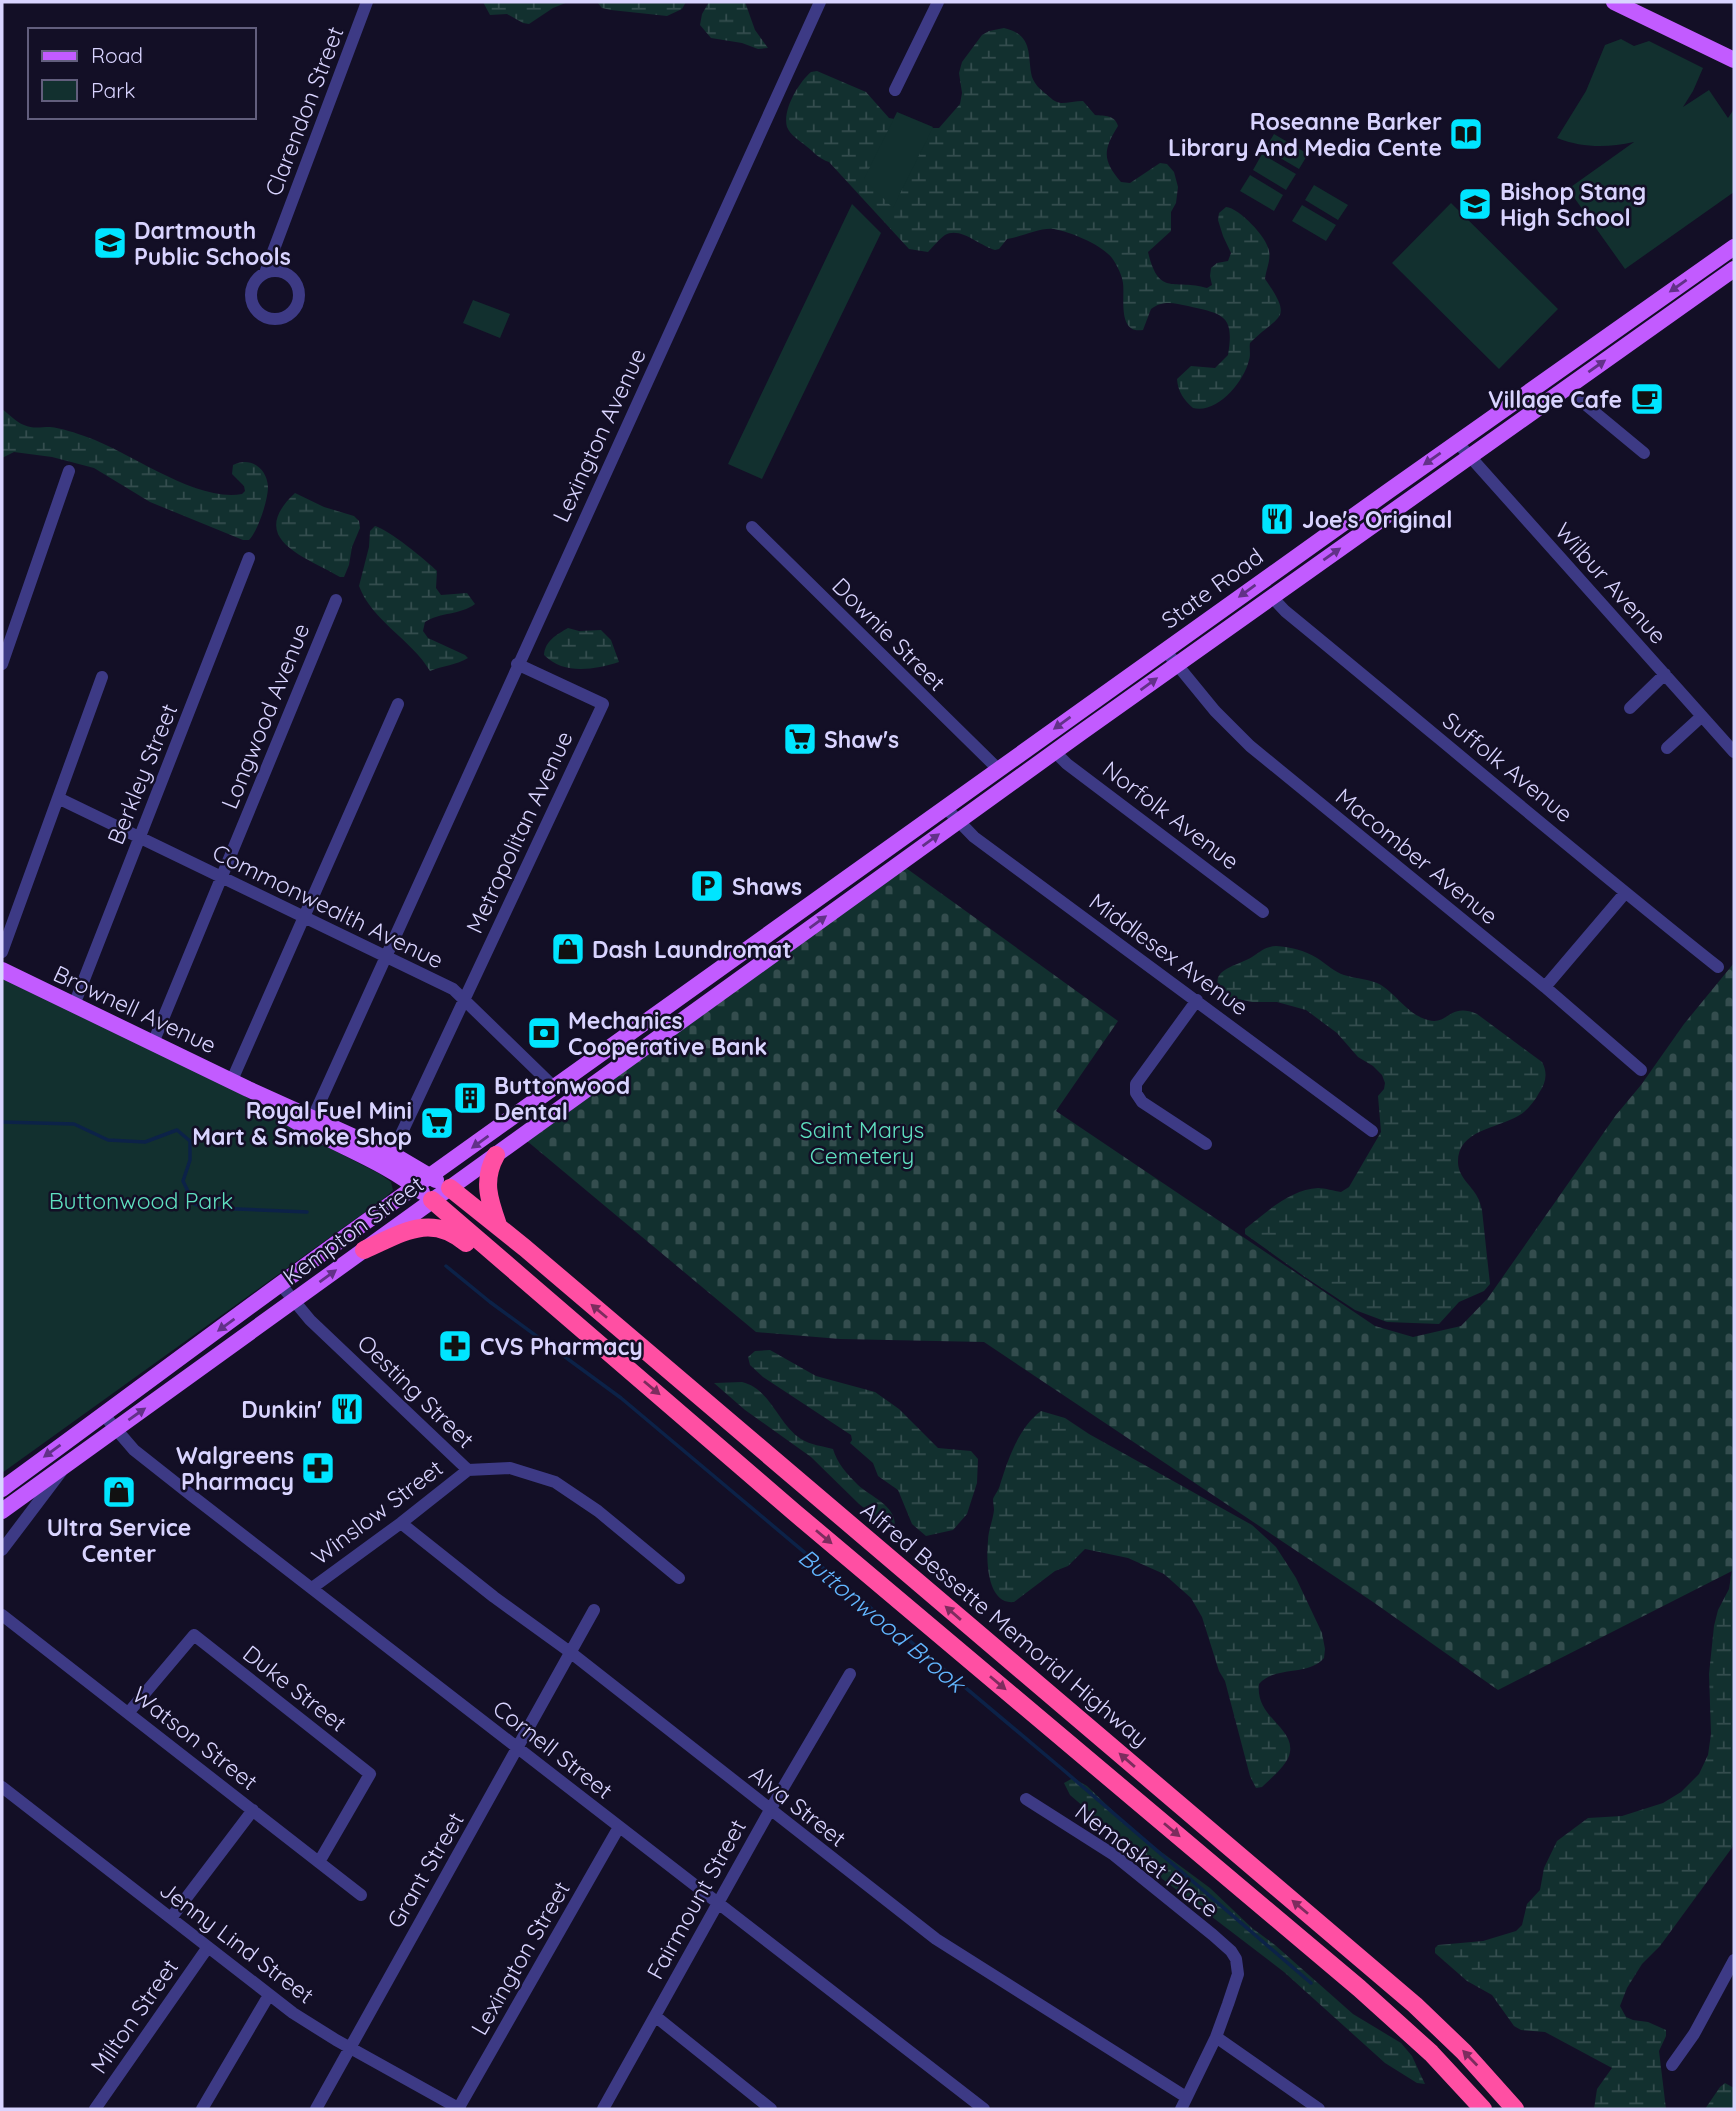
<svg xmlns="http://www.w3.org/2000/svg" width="1736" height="2111" viewBox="0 0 1736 2111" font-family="Quicksand,sans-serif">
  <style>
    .wetland { fill: url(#wetland-marsh) }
    .cemetery { fill: url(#cemetery-stones) }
    .green { fill: #12302f }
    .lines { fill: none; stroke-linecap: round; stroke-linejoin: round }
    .stream { stroke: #0c2248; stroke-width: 3.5 }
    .minor { stroke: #3d3a85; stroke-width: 12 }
    .major { stroke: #c25bff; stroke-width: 16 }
    .highway { stroke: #ff4fa3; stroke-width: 18 }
    .oneway { fill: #623188 }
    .oneway2 { fill: #7d2c5e }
    .labels { text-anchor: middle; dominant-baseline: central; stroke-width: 5; stroke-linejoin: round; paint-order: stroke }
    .street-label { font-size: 23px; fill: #d9d4ff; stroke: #130f26 }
    .poi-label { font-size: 23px; font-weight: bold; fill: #d9d4ff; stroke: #130f26; text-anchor: start }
    .park-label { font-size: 23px; fill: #5fe0c0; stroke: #130f26 }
    .water-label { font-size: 24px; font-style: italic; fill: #62b6ff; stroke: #130f26 }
  </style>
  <defs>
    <pattern id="wetland-marsh" width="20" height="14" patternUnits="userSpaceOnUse" patternTransform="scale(1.75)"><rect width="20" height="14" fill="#12302f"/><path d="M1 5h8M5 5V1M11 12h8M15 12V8" fill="none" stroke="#344d4e"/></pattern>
    <pattern id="cemetery-stones" width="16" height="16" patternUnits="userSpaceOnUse" patternTransform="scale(1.75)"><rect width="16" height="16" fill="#12302f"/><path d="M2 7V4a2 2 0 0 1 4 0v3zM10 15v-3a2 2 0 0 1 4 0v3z" fill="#344d4e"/></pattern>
  </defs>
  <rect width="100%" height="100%" fill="#130f26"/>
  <path class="wetland" d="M483,2h85l-15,6 -24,16 -6,-1 -16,-9 -17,1z
    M597,2h89l-4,7 -15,7 -56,-6 -9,-2z
    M709,2h36l10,28 13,18 -10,1 -16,-6 -31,-5 -11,-13 2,-11z
    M1004,28c30,7 23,27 28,49 3,8 8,12 14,17 5,4 8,8 15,9 7,0 15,-2 22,-2l12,14c10,1 20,0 23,11 -15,24 -16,34 3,56l9,1 30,-20 7,1 7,8 4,15 -2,16 -5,9v19l-23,21c11,46 26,26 59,36l5,-3 -2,-9 1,-8 6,-5 11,-2 3,-8 -8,-17 -5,-16 1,-7 7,-6c13,1 41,30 43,44 2,9 -3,19 -4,28 30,43 13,35 -15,64 -1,6 1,12 -1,17 -5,22 -32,54 -56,48 -9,-8 -15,-16 -16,-29l14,-13 24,2 13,-13c7,-41 -6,-41 -40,-49 -14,-3 -25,-6 -37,3l-8,21c-26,4 -18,-32 -20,-47 -1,-8 -6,-18 -11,-25 -10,-13 -41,-26 -58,-29 -13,-2 -33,8 -47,10l-8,10 -4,1c-15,-4 -35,-24 -50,-15 -6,4 -12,12 -17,17l-19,-3 -80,-87c-10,-3 -15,-10 -23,-16 -7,-6 -16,-11 -19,-19 -5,-17 12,-45 24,-55l6,-1 49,21 23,26 28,5 10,5h12l21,-24 2,-11 -3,-20 3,-11 20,-27 7,-4z
    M2,409c7,5 14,13 22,16 9,4 16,2 26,2 11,1 26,6 37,10 45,16 108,65 155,57l3,-3 -1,-5 -12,-12 1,-9c17,-9 34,3 35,22 0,13 -10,44 -19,53h-6l-93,-38 -56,-34 -42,-11 -38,-5 -12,6z
    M295,493l29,14 30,9 5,5 1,7 -8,19 -3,18 -5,12h-4c-36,-21 -94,-38 -45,-84z
    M375,526c13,3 52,35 62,45l-1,17 5,7 26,-2 8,11c-15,11 -34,8 -50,18l-2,9 5,7 37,17 3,3c-11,7 -26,8 -38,13 -19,-32 -58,-50 -71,-85l10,-39 1,-16z
    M568,628l11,3 22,-1 10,10 8,22c-26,8 -55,13 -75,-7 1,-14 12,-20 24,-27z
    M1276,946c15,1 28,4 41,12 9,6 18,14 27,17 12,4 27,4 37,10 16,10 27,30 47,35 20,6 21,-18 49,-6l65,48c6,11 4,21 -3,31 -5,9 -12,18 -21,23 -22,13 -61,14 -60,47 1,16 15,23 21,37 1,3 2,7 3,10l8,74 -6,7 -25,11 -20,22 -52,-2 -32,-12 -50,-33 -60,-43v-5c20,-16 46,-40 73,-41 7,0 16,3 23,4l8,-5 32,-55 -3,-36 6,-7 1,-6 -3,-8 -9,-9 -15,-9 -21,-24 -31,-23 -29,-8h-25l-28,-6c-20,-26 11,-29 28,-39 10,-6 12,-10 24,-11z
    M770,1350l46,26 59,16 24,17 39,39 33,3 7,8 -1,24 -10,31 -14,16 -27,6 -14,-12 -14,-34 -20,-14 -5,-13 -23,-20 2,-3 -1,-5 -88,-58 -13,-12 -2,-8 7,-6z
    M742,1382c29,7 35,41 59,57 10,6 21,7 32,10 4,14 14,25 25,36 13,12 37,20 37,40l-10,-1 -26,-20 -48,-47 -66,-47 -31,-27z
    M1041,1411l24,7 24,16 163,91 24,22 20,31 26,55 3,16 -1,9c-17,19 -48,7 -65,26 -4,33 35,43 31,68 -2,13 -19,26 -28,35l-6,1 -6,-12 -25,-95 -6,-10 -17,-54 -11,-19 -27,-24 -36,-16 -43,-9 -17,17 -13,5 -41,31c-27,3 -28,-42 -26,-61 0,-10 5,-21 6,-31 0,-3 -1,-8 -1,-11 2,-5 6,-9 7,-14 8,-26 19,-58 41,-74z
    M1734,1556v289l-74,101 -18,18 -15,24 -7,18 6,11 7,3 15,2 18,8v6l-7,15 7,58h-72l3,-20 15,-21 -67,-36 -24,-2 -7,-4 -22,-31 -25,-14 -32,-28v-5l3,-3 45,-4 33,-10 6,-6 5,-21 13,-14 4,-22 13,-27 31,-23 34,-2 41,-13 18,-11 18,-18 9,-19 3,-21 -2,-60 5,-48 4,-16 11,-21z
    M1073,1778l14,8 50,48 73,54 42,40 23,17 78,69 48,29 11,13 13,28 -8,-1 -32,-20 -101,-91 -136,-104 -50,-49 -28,-24 -6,-12z
    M1725,2083l9,5v21h-29l15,-22z"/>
  <path class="cemetery" d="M906,868l212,153 -62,90 319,215 38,11 48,-11 27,-28 128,-183 25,-30 43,-61 50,-61v607l-236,120 -125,-88 -389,-260 -144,-3 -84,-7 -229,-191z"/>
  <path class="green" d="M1621,39l13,7 15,-5 54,27 -10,23 -10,16 26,-17 19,28 6,-9v83l-109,77 -57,-80 66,-47c-27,6 -51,6 -77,-4l29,-47 19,-46z
    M897,112l36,15 -40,81 -29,-29z
    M1274,134l34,20 -9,15 -34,-20z
    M1262,154l34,20 -10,16 -33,-20z
    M1250,175l33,20 -9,16 -34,-20z
    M1314,185l34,20 -10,15 -33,-20z
    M1451,203l107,106 -59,60 -107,-106z
    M852,204l29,29 -119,246 -34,-15z
    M1302,205l34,20 -10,16 -34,-20z
    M473,300l37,14 -10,24 -37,-15z
    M2,978l228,110 22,12 52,35 76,39 11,8 2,8 -7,7 -384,276z"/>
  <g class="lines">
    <path class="stream" d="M2,1122l72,2 34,16 37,2 32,-12 13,11v19l-7,21 11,23 18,4 95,4
      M446,1266l44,36 131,96 440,370 250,215"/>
    <path class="minor" d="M895,90l43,-88
      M251 295a24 24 0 1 1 48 0a24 24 0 1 1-48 0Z
      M265,273l102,-271
      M1568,386l12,14 64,53
      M1457,442l277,310
      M752,527l246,242
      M1272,597l13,14c144,118 287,240 433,356
      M1165,650l50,61 35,35 295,241 96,83
      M2,664l67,-193
      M1630,708l35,-34
      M1667,748l35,-32
      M1055,752l12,12 196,148
      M58,798l395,191 102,99
      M945,807l29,30 398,294
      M2,952l100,-275
      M1545,987l80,-94
      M1197,1000l-61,84v9l6,9 64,42
      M74,1005l175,-447
      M153,1043l183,-443
      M232,1080l166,-376
      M309,1126l511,-1124
      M389,1160l214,-456 -86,-40
      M281,1285l29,35 158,150 42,-2 45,14 43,29 81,67
      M103,1414l31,36 57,45 793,614
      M401,1523l93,74 76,55 366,287 250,158
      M2,1550l59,-78
      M312,1588l89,-65 67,-53
      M2,1615l359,280
      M129,1712l65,-77 176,139 -51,88
      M2,1787l291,226 43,27 124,69
      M1026,1799l88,56 99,80 18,16 5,8 2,15 -10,30 -12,33 -35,72
      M171,1918l82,-108
      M655,2016l116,93
      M1216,2037l103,72
      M1672,2065l22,-31 40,-74
      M95,2109l113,-162
      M202,2109l67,-114
      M316,2109l278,-499
      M458,2109l161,-282
      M603,2109l167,-299 80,-136"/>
    <path class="major" d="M1614,2l120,58
      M2,970l246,119 144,65 44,26
      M275,1108c46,33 103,48 147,84
      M2,1489c133,-97 264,-196 397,-291 445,-318 888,-637 1335,-951
      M2,1511l1080,-779 652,-463"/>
    <path class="highway" d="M496,1155c-14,25 -7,45 2,70
      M450,1188l75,60 890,757 49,47 51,57
      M432,1200l362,312 565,476 72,65 52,56
      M364,1250c37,-16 66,-38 102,-7"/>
  </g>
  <defs><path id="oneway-solid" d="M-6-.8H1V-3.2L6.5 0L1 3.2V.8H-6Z" transform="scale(1.75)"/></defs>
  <g class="oneway">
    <use href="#oneway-solid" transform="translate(1678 286) rotate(145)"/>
    <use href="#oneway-solid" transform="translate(1597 366) rotate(-35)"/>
    <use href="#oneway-solid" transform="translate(1432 459) rotate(145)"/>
    <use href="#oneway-solid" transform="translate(1332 554) rotate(-35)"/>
    <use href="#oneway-solid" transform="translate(1247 591) rotate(144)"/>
    <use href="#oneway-solid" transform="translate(1149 684) rotate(-36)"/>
    <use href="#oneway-solid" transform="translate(1062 723) rotate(144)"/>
    <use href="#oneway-solid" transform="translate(931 840) rotate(-36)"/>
    <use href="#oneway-solid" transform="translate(818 922) rotate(-36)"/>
    <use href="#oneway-solid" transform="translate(480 1142) rotate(144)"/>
    <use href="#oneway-solid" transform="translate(328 1276) rotate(-36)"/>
    <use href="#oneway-solid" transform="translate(226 1325) rotate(144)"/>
    <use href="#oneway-solid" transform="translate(137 1414) rotate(-35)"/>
    <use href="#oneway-solid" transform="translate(52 1451) rotate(144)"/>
  </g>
  <g class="oneway2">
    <use href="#oneway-solid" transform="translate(599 1311) rotate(-140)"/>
    <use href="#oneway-solid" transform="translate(652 1388) rotate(40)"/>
    <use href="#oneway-solid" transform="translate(824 1537) rotate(40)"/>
    <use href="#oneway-solid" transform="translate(953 1613) rotate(-139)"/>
    <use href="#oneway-solid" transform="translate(998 1683) rotate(40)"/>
    <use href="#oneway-solid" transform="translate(1127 1760) rotate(-139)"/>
    <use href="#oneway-solid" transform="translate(1172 1830) rotate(40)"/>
    <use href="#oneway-solid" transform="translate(1300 1907) rotate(-140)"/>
    <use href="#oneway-solid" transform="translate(1470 2058) rotate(-134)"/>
  </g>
  <defs>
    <symbol id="library-square" viewBox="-11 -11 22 22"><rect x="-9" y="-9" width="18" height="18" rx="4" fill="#00e5ff" stroke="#130f26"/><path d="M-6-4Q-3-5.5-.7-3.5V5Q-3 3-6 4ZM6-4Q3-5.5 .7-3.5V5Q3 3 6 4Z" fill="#111"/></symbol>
    <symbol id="school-square" viewBox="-11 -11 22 22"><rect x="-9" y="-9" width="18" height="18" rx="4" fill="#00e5ff" stroke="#130f26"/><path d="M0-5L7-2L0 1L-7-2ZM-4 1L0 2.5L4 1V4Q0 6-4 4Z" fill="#111"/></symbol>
    <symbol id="cafe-square" viewBox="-11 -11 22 22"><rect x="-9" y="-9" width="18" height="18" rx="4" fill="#00e5ff" stroke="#130f26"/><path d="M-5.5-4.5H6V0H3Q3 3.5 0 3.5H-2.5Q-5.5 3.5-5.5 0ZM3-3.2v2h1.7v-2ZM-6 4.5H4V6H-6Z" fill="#111"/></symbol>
    <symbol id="restaurant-square" viewBox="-11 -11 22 22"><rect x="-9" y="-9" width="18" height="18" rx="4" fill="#00e5ff" stroke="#130f26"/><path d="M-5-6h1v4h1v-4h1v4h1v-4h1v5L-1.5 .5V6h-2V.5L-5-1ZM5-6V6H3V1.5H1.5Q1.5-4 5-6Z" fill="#111"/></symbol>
    <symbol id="supermarket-square" viewBox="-11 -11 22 22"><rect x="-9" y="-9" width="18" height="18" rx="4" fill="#00e5ff" stroke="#130f26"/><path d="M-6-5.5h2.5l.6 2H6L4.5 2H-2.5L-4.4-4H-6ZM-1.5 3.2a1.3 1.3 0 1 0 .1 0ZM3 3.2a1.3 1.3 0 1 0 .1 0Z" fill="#111"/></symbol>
    <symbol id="parking-square" viewBox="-11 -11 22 22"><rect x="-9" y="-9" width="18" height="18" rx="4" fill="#00e5ff" stroke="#130f26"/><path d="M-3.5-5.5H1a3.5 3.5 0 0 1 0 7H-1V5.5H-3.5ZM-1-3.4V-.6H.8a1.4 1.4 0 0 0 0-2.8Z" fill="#111"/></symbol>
    <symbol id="shop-square" viewBox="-11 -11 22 22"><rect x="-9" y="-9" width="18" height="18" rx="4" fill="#00e5ff" stroke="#130f26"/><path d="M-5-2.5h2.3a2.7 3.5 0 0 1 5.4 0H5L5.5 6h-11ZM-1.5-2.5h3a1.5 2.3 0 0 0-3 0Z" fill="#111"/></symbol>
    <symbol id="bank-square" viewBox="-11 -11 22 22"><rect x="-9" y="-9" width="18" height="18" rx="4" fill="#00e5ff" stroke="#130f26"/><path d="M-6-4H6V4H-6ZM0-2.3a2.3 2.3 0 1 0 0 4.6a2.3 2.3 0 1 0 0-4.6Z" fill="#111"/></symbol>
    <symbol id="building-square" viewBox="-11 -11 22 22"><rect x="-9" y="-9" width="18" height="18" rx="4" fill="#00e5ff" stroke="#130f26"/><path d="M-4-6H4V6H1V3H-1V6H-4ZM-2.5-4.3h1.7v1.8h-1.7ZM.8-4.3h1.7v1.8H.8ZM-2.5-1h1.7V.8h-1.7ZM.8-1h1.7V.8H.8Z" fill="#111"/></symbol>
    <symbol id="pharmacy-square" viewBox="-11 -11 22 22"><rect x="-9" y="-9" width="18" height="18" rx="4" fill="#00e5ff" stroke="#130f26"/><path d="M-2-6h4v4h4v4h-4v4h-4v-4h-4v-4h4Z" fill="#111"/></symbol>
  </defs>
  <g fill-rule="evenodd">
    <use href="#library-square" x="1447" y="115" width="38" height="38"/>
    <use href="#school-square" x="1456" y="185" width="38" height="38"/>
    <use href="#school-square" x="91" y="224" width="38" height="38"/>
    <use href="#cafe-square" x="1628" y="380" width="38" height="38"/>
    <use href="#restaurant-square" x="1258" y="500" width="38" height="38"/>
    <use href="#supermarket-square" x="781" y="720" width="38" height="38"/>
    <use href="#parking-square" x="688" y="867" width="38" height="38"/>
    <use href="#shop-square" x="549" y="930" width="38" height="38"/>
    <use href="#bank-square" x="525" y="1014" width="38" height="38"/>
    <use href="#building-square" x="451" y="1079" width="38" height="38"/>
    <use href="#supermarket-square" x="418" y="1104" width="38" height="38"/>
    <use href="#pharmacy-square" x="436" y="1327" width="38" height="38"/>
    <use href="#restaurant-square" x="328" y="1390" width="38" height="38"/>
    <use href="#pharmacy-square" x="299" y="1449" width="38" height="38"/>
    <use href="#shop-square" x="100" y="1473" width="38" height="38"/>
  </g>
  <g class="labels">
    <g class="street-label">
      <text transform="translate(304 111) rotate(-69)">Clarendon Street</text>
      <text transform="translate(599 435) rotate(-65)">Lexington Avenue</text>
      <text transform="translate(1611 583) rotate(48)">Wilbur Avenue</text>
      <text transform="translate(1212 588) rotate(-36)">State Road</text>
      <text transform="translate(889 634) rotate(45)">Downie Street</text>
      <text transform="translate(265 716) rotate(-68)">Longwood Avenue</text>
      <text transform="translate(1508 767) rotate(39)">Suffolk Avenue</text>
      <text transform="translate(142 774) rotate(-68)">Berkley Street</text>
      <text transform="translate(1171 815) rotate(37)">Norfolk Avenue</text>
      <text transform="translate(519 832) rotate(-65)">Metropolitan Avenue</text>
      <text transform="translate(1417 856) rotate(39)">Macomber Avenue</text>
      <text transform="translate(328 906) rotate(26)">Commonwealth Avenue</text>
      <text transform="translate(1169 954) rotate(36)">Middlesex Avenue</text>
      <text transform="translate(135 1009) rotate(25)">Brownell Avenue</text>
      <text transform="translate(353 1230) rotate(-36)">Kempton Street</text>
      <text transform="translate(416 1391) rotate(44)">Oesting Street</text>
      <text transform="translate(377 1512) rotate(-37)">Winslow Street</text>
      <text transform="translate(1005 1624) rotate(40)">Alfred Bessette Memorial Highway</text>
      <text transform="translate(295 1688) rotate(38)">Duke Street</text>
      <text transform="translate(195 1738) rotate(38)">Watson Street</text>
      <text transform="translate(553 1749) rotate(38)">Cornell Street</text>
      <text transform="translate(798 1806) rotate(38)">Alva Street</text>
      <text transform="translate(1147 1860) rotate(37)">Nemasket Place</text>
      <text transform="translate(425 1870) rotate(-60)">Grant Street</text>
      <text transform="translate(696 1899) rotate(-61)">Fairmount Street</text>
      <text transform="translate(237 1942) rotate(37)">Jenny Lind Street</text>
      <text transform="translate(520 1958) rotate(-60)">Lexington Street</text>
      <text transform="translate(134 2016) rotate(-55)">Milton Street</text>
    </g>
    <g class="poi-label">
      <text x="1442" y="121" text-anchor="end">Roseanne Barker<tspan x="1442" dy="26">Library And Media Cente</tspan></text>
      <text x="1500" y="191">Bishop Stang<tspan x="1500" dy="26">High School</tspan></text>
      <text x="134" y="230">Dartmouth<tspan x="134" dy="26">Public Schools</tspan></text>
      <text x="1622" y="399" text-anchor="end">Village Cafe</text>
      <text x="1302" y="519">Joe's Original</text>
      <text x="824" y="739">Shaw's</text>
      <text x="732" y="886">Shaws</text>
      <text x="592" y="949">Dash Laundromat</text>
      <text x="568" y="1020">Mechanics<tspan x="568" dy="26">Cooperative Bank</tspan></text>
      <text x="494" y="1085">Buttonwood<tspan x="494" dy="26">Dental</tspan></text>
      <text x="412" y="1110" text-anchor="end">Royal Fuel Mini<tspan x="412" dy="26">Mart &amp; Smoke Shop</tspan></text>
      <text x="480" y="1346">CVS Pharmacy</text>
      <text x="322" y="1409" text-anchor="end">Dunkin'</text>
      <text x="294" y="1455" text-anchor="end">Walgreens<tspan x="294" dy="26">Pharmacy</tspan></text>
      <text x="119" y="1527" text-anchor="middle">Ultra Service<tspan x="119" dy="26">Center</tspan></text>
    </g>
    <g class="park-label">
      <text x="862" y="1129">Saint Marys<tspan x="862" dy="26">Cemetery</tspan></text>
      <text x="141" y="1200">Buttonwood Park</text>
    </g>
    <g class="water-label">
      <text transform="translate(882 1620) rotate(40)">Buttonwood Brook</text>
    </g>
  </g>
  <rect width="1736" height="2111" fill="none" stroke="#d9d4ff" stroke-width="7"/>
  <rect x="28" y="28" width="228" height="91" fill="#130f26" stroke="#625e7d" stroke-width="2"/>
  <rect x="42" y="51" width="35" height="10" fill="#c25bff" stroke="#625e7d" stroke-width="2"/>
  <text x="91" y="63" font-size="21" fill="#d9d4ff">Road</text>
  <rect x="42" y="80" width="35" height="21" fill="#12302f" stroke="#625e7d" stroke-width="2"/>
  <text x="91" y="98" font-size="21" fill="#d9d4ff">Park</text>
</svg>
